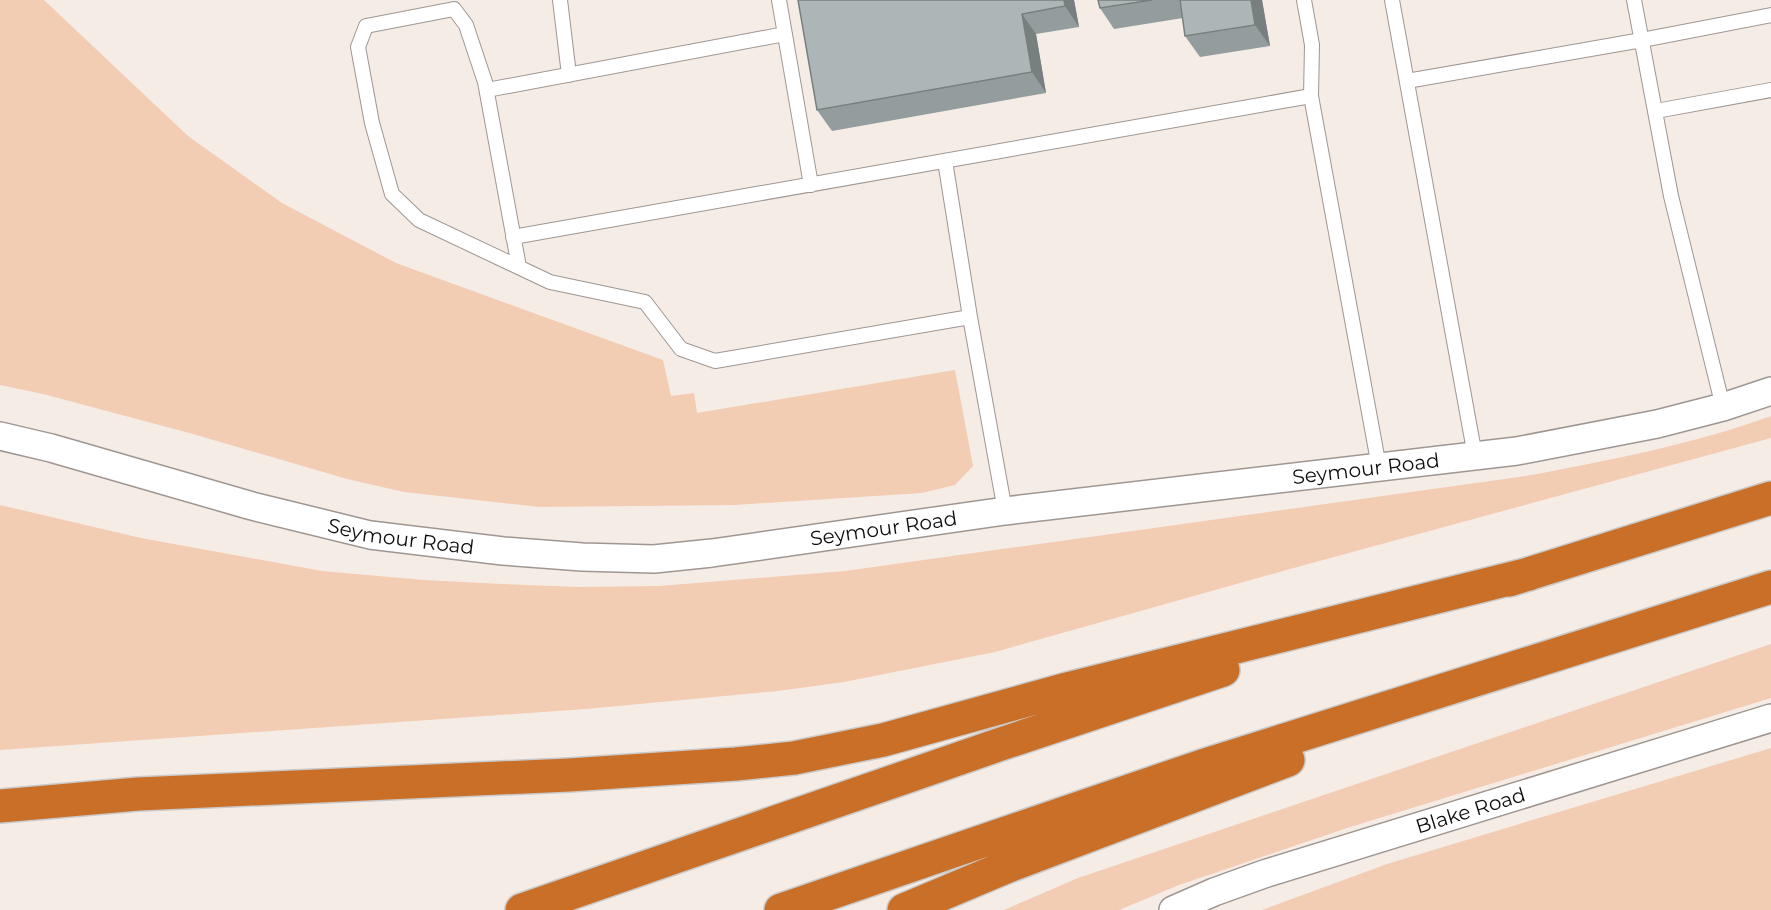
<svg xmlns="http://www.w3.org/2000/svg" width="1771" height="910" viewBox="0 0 1771 910" font-family="Montserrat,sans-serif">
  <style>
    .green { fill: #f3ccb4 }
    .lines { fill: none; stroke-linecap: round; stroke-linejoin: round }
    .service-casing { stroke: #9f9691; stroke-width: 16 }
    .minor-casing { stroke: #9f9691; stroke-width: 30 }
    .motorway-casing { stroke: #cacaca; stroke-width: 36 }
    .service { stroke: #fff; stroke-width: 14 }
    .minor { stroke: #fff; stroke-width: 27 }
    .motorway { stroke: #ca6f27; stroke-width: 33 }
    .wall { fill: #949d9d }
    .shaded-wall { fill: #787f7f }
    .building { fill: #acb6b6; stroke: #787f7f; stroke-width: 1.5 }
    .labels { text-anchor: middle; dominant-baseline: central; stroke-width: 4.5; stroke-linejoin: round; paint-order: stroke }
    .street-label { font-size: 20px; fill: #100e0c; stroke: #fefaf8 }
  </style>
  <rect width="100%" height="100%" fill="#f5ece6"/>
  <path class="green" d="M0,0h44l144,136 94,67 114,60 267,97 8,36 23,-3 3,20 258,-43 18,96 -18,19 -33,8 -188,12 -194,2 -136,-15 -57,-13 -154,-45 -150,-40 -43,-9z
    M1771,416v22l-481,131 -295,83 -151,30 -66,9 -192,18 -586,41v-245l141,33 181,33 102,9 78,4 76,3 81,-1 186,-15 681,-95c80,-15 169,-32 245,-60z
    M1771,644v54l-424,130 -168,57 -60,25h-115l74,-32z
    M1771,748v162h-509l125,-46z"/>
  <g class="lines">
    <defs>
      <path id="service" d="M560,0l9,75
        M779,0l32,185
        M1304,0l8,45 -1,51
        M1392,0l83,456
        M1634,0l37,196 52,211
        M1407,81l235,-41 129,-25
        M487,90l298,-56
        M1656,111l115,-21
        M945,161l25,156 35,194
        M513,237l798,-141 68,371
        M519,267l-34,-185 -19,-57 -12,-16 -88,17 -8,21 14,76 20,71 27,26 131,62 95,20 36,47 34,12 255,-44"/>
      <g id="minor">
        <path id="s1" d="M0,436l51,12 201,58 118,29 133,16 79,6 72,2 58,-6 293,-42 512,-60 140,-27 66,-17 48,-16"/>
        <path id="s2" d="M1173,910l41,-18 50,-18 507,-156"/>
      </g>
      <path id="motorway" d="M1509,580l262,-82
        M0,806l138,-12 431,-19 167,-11 58,-6 89,-18 184,-51 462,-115
        M522,910l479,-166 222,-74
        M781,910l421,-144 569,-179
        M904,910l102,-43 282,-107"/>
    </defs>
    <use href="#service" class="service-casing"/>
    <use href="#minor" class="minor-casing"/>
    <use href="#motorway" class="motorway-casing"/>
    <use href="#service" class="service"/>
    <use href="#minor" class="minor"/>
    <use href="#motorway" class="motorway"/>
  </g>
  <path class="wall" d="M798,0h276l5,27 -43,7 10,59 -214,38 -15,-21z
    M1098,0h164l8,46 -70,11 -15,-21 -2,-18 -69,11 -14,-21z"/>
  <path class="shaded-wall" d="M1064,0h10l5,27 -14,-21z
    M1251,0h11l8,46 -15,-21z
    M1022,14l14,20 10,59 -14,-21z"/>
  <path class="building" d="M798,0h266l1,6 -43,8 10,58 -215,38z
    M1098,0h54l-52,8z
    M1180,0h71l4,25 -70,11z"/>
  <g class="labels">
    <g class="street-label">
      <text stroke="none"><textPath href="#s1" startOffset="1386">Seymour Road</textPath></text>
      <text stroke="none"><textPath href="#s1" startOffset="900">Seymour Road</textPath></text>
      <text stroke="none"><textPath href="#s1" startOffset="414">Seymour Road</textPath></text>
      <text stroke="none"><textPath href="#s2" startOffset="314">Blake Road</textPath></text>
    </g>
  </g>
</svg>
